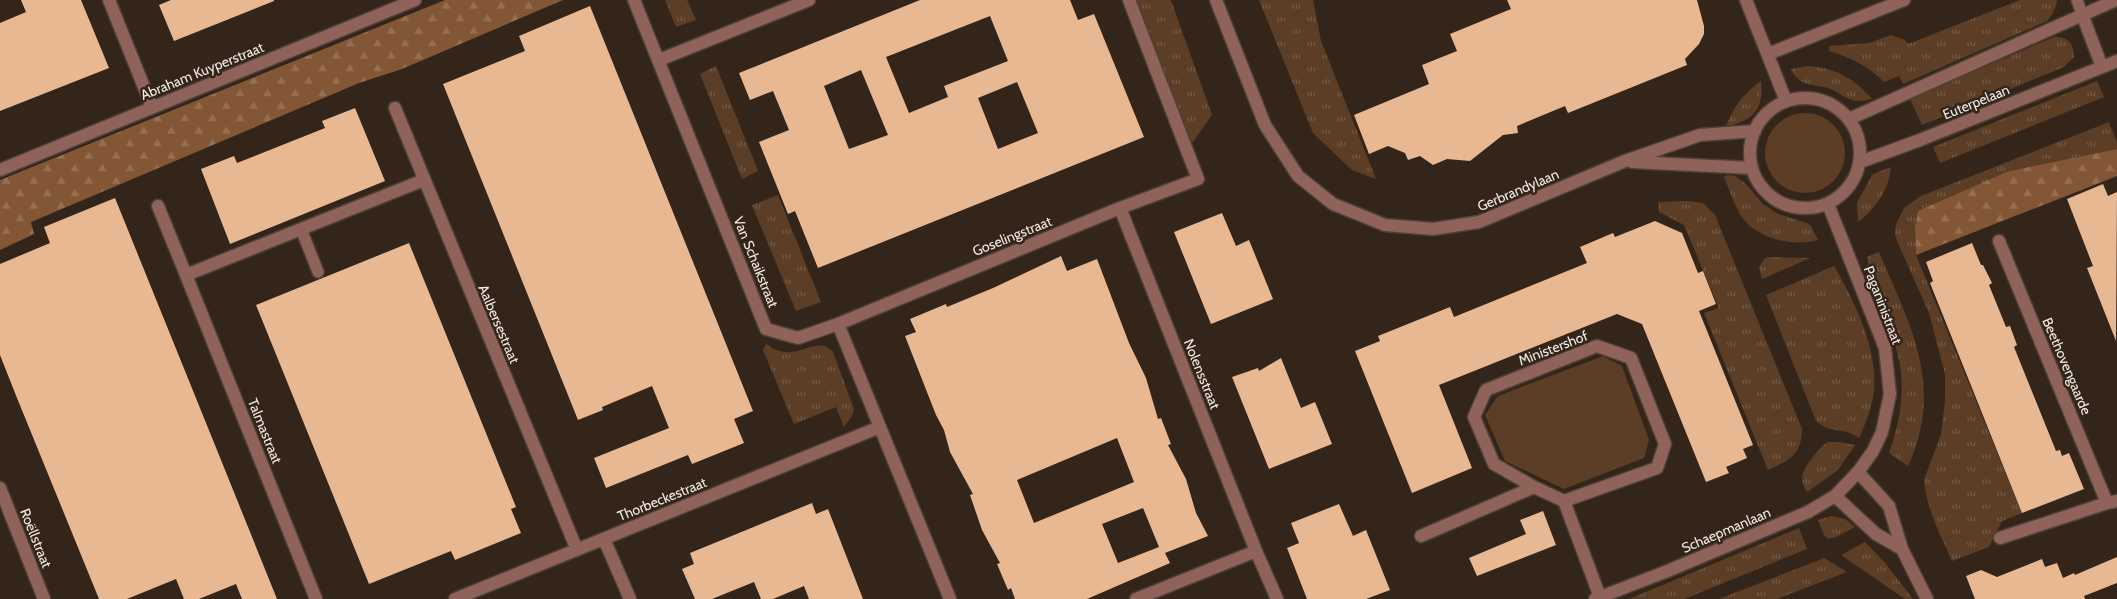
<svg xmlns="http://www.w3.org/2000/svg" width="2117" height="599" viewBox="0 0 2117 599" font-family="Cabin,sans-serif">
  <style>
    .grass { fill: url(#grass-tufts) }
    .forest { fill: url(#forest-firs) }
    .garden { fill: #5c3e26 }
    .building { fill: #e8b893; fill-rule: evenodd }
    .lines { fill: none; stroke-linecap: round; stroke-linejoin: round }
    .service-casing { stroke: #4f4137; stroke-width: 14 }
    .minor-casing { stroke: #4f4137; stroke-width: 15 }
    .tertiary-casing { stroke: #4f4137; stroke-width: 15 }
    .service { stroke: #8f625a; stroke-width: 11 }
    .minor { stroke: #8f625a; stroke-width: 12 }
    .tertiary { stroke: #8f625a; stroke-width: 12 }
    .labels { text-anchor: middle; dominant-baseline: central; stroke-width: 5; stroke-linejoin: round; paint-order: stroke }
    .street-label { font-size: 14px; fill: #f3eae3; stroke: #34251b }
  </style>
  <defs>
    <pattern id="grass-tufts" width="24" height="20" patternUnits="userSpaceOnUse" patternTransform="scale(1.25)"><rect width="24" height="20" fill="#5c3e26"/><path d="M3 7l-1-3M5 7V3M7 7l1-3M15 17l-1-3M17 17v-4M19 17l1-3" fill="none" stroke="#745a45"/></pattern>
    <pattern id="forest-firs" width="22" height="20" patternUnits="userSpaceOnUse" patternTransform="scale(1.25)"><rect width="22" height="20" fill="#835736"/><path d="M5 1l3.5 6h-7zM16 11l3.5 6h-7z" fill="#956f53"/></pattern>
  </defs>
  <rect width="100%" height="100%" fill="#34251b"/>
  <path class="grass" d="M665,0h22l9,20 -20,7z
    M1135,0h36l41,115 -20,28z
    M1259,0h54l8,41 55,138 -24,-9 -39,-37z
    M2020,0h37c-1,9 -5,15 -10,21l-144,63 -4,-8 -15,6c-16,-16 -34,-25 -55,-31v-5l40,-3 22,-8 14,5 3,4z
    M2054,37c14,-1 20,7 20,20l-10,10 -142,58 -12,-26z
    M716,66l42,105 -16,8 -42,-105z
    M1809,66c27,2 46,13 63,33 -24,6 -25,-4 -44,-11 -15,-4 -30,-2 -37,-19z
    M1761,81c3,28 -8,40 -35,45 8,-20 18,-33 35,-45z
    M2097,81l7,16 -164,66 -7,-16z
    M2109,122l8,20v7l-108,22 -94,57 1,27 106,258 -20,8 -13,26 -37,14c-11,-25 -26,-53 -28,-81l17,-46 4,-32v-28l-16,-61 -32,-72 -2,-8 1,-9 8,-16 17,-12z
    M1891,167c-2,22 -15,42 -33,55l-1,-20 16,-28z
    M1727,175l8,1 11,8 17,20 15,10 29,9 4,3 7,14c-24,7 -61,-1 -76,-23 -8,-12 -12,-26 -18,-40z
    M778,195l43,107 -25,9 -44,-106z
    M1686,201l17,2 12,12 87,214c0,25 -13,32 -34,41l-64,-157 15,-5 -35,-83 -25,-13 -1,-10z
    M1879,252c31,73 66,134 29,214l-19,-13c11,-31 17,-65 9,-97 -6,-30 -21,-58 -29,-87l-2,-12z
    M1770,257l40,1 -48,21 -3,-12 6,-9z
    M1834,266c21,36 47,88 39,132 -3,14 -8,27 -14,40 -19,-13 -25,-2 -43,-17l-50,-126z
    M766,344c31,23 48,-12 67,8l21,57 -2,7 -8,11 -8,-20 -42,17 -31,-74z
    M1828,442h11l16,3 -17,25 -31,22c-2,-4 -5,-10 -5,-15 1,-9 18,-31 26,-35z
    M1831,516l14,3 10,8 -19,10 -8,2 -4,-4 -6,-15z
    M1799,528l8,21 -123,50h-55z
    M1865,542l21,22 27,35h-8l-64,-44z
    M1824,558l23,14 -70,27h-58z"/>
  <path class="forest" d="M445,0h118l-161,69 -43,14 -328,139 3,12 -34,16v-70z
    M2117,149v27l-201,79 -1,-27 3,-17 91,-40z"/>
  <path class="garden" d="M1765 153a40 40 0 1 1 80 0a40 40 0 1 1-80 0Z
    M1603,356l19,10 27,74 -5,18 -80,31 -59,-28 -20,-46 13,-19z"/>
  <path class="building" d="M21,0h60l28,68 -109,43v-88l26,-11z
    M171,0h103v1l-100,40 -15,-36z
    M920,0h150l8,20 16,-6 50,123 -326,131 -23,-57 -7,3 -29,-72 30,-12 -16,-39 -23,9 -11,-27zM990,16l18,45 -64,25 4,11 -39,16 -23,-56zM861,70l27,65 -39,14 -25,-63zM1017,82l21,51 -40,16 -20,-51z
    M1507,0h190l7,26v8l-5,10 -14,15 2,6 -119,48 -3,-7 -48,20 1,7 -15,2 -33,26 -23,-2 -14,6 -13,-9 -12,4 -3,-7 -17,-7 -19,8 -15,-39 75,-31 -7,-19 35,-14 -7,-17 61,-25z
    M590,6l163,405 -19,8 10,24 -52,21 -4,-9 -82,33 -12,-30 75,-30 -17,-42 -50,21 1,3 -25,10 -135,-336 82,-33 -6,-15z
    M355,108l30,73 -155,63 -29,-75 33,-13 3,7 88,-35 -3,-7z
    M2103,184l5,12 9,-4 -1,149 -29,-73 6,-2 -26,-67z
    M115,198l104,257 58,144h-35l-6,-15 -37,15h-15l-8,-20 -49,20h-28l-82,-201 -17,-43v-91l50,-21 -6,-16z
    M1222,213l14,33 13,-6 24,59 -62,25 -37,-92z
    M1655,221l27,12 16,40 5,-2 13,33 -17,7 54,134 -10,4 4,9 -21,9 3,6 -23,9 -64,-158 -25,-10 -178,71 33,83 -60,25 -57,-142 25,-10 -2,-5 72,-29 4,10 133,-54 -7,-16 33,-14 2,4z
    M409,243l107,264 -5,2 10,24 -66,27 -4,-9 -82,33 -113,-279z
    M1972,243l9,22h2l9,18 -3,2 17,42 4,-1 7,19 -3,2 42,104 4,-1 2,6 7,-3 15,36 -62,24 -92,-230 3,-2 -7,-19z
    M1061,256l6,15 30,-12 32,84 17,35 12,41 3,-1 10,26 -3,1 18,34 10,34 12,23 -43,17 5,10 -83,36h-72l-4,-11 -3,2 -11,-26 3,-1 -18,-33 -12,-35 3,-1 -23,-42 -6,-22 -8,-15 -31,-79 11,-4 -6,-13 36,-15 1,3 46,-19zM1117,438l17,44 -100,41 -17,-43zM1143,508l16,39 -41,16 -16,-39z
    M1281,358l20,50 14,-6 17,42 -63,25 -37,-92 26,-9 1,3z
    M812,503l4,11 12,-5 35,90h-54l-5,-13 -31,13h-12l-7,-17 -42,17h-17l-13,-30 12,-5 -4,-11z
    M1339,504l14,32 13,-6 24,60 -24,9h-59l-20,-51 12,-5 -8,-20z
    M1543,511l13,34 -79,31 -8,-18 57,-24 -6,-14z
    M2117,557v26l-33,13 1,3h-110l-9,-23 15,-6 16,7 45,-18 3,8 12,-4 6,15 11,-5 1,2z"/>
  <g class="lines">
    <defs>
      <path id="service" d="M2077,0l5,14
        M301,229l17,43"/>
      <path id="minor" d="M109,0l43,107
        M634,0l132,329 32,9 40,-14 112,275
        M1746,0l40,101
        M1768,54l136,-54
        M659,60l150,-60
        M395,108l182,442
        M0,170l415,-170
        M158,206l28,69
        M1120,208l136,343 21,48
        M1999,241l108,262
        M838,324l282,-116 78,-29 -69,-179
        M1858,472l31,34 13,43 25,50
        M0,488l44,111
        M1835,496l41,38 26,15
        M1564,501l93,-33 8,-24 -34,-86 -34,-12 -111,44 -12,27 20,47 40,23 30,14 36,96
        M1421,536l113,-49
        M2000,538l107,-35 10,-2
        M604,539l26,60
        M316,599l-130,-324 238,-95
        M455,599l425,-172
        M1136,599l120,-48"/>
      <path id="tertiary" d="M1216,0l49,125 33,51 35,28 52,21 48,4 46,-7 146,-61 75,-26 55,-4
        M2082,14l20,53
        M1750 153a55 55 0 1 1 110 0a55 55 0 1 1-110 0Z
        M1849,119l267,-119
        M1632,162l120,6
        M1860,162l60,-22 197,-79
        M1595,599l70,-27 143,-60 27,-16 23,-24 15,-21 9,-19 8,-38 -5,-46 -57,-144"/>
    </defs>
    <use href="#service" class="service-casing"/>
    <use href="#minor" class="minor-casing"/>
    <use href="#tertiary" class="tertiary-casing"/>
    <use href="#service" class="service"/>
    <use href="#minor" class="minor"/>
    <use href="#tertiary" class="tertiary"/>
  </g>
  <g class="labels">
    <g class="street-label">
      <text transform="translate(202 71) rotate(-22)">Abraham Kuyperstraat</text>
      <text transform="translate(1976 102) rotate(-22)">Euterpelaan</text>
      <text transform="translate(1518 190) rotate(-23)">Gerbrandylaan</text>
      <text transform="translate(1012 236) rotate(-22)">Goselingstraat</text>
      <text transform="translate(756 262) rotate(68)">Van Schaikstraat</text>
      <text transform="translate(1883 305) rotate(69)">Paganinistraat</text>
      <text transform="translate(499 324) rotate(67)">Aalbersestraat</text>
      <text transform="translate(1553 348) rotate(-21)">Ministershof</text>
      <text transform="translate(2067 366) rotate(67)">Beethovengaarde</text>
      <text transform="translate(1202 374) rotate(68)">Nolensstraat</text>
      <text transform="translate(265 431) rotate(68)">Talmastraat</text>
      <text transform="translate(662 499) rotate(-22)">Thorbeckestraat</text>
      <text transform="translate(1726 530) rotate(-23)">Schaepmanlaan</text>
      <text transform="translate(36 538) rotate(68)">Roëllstraat</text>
    </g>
  </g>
</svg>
